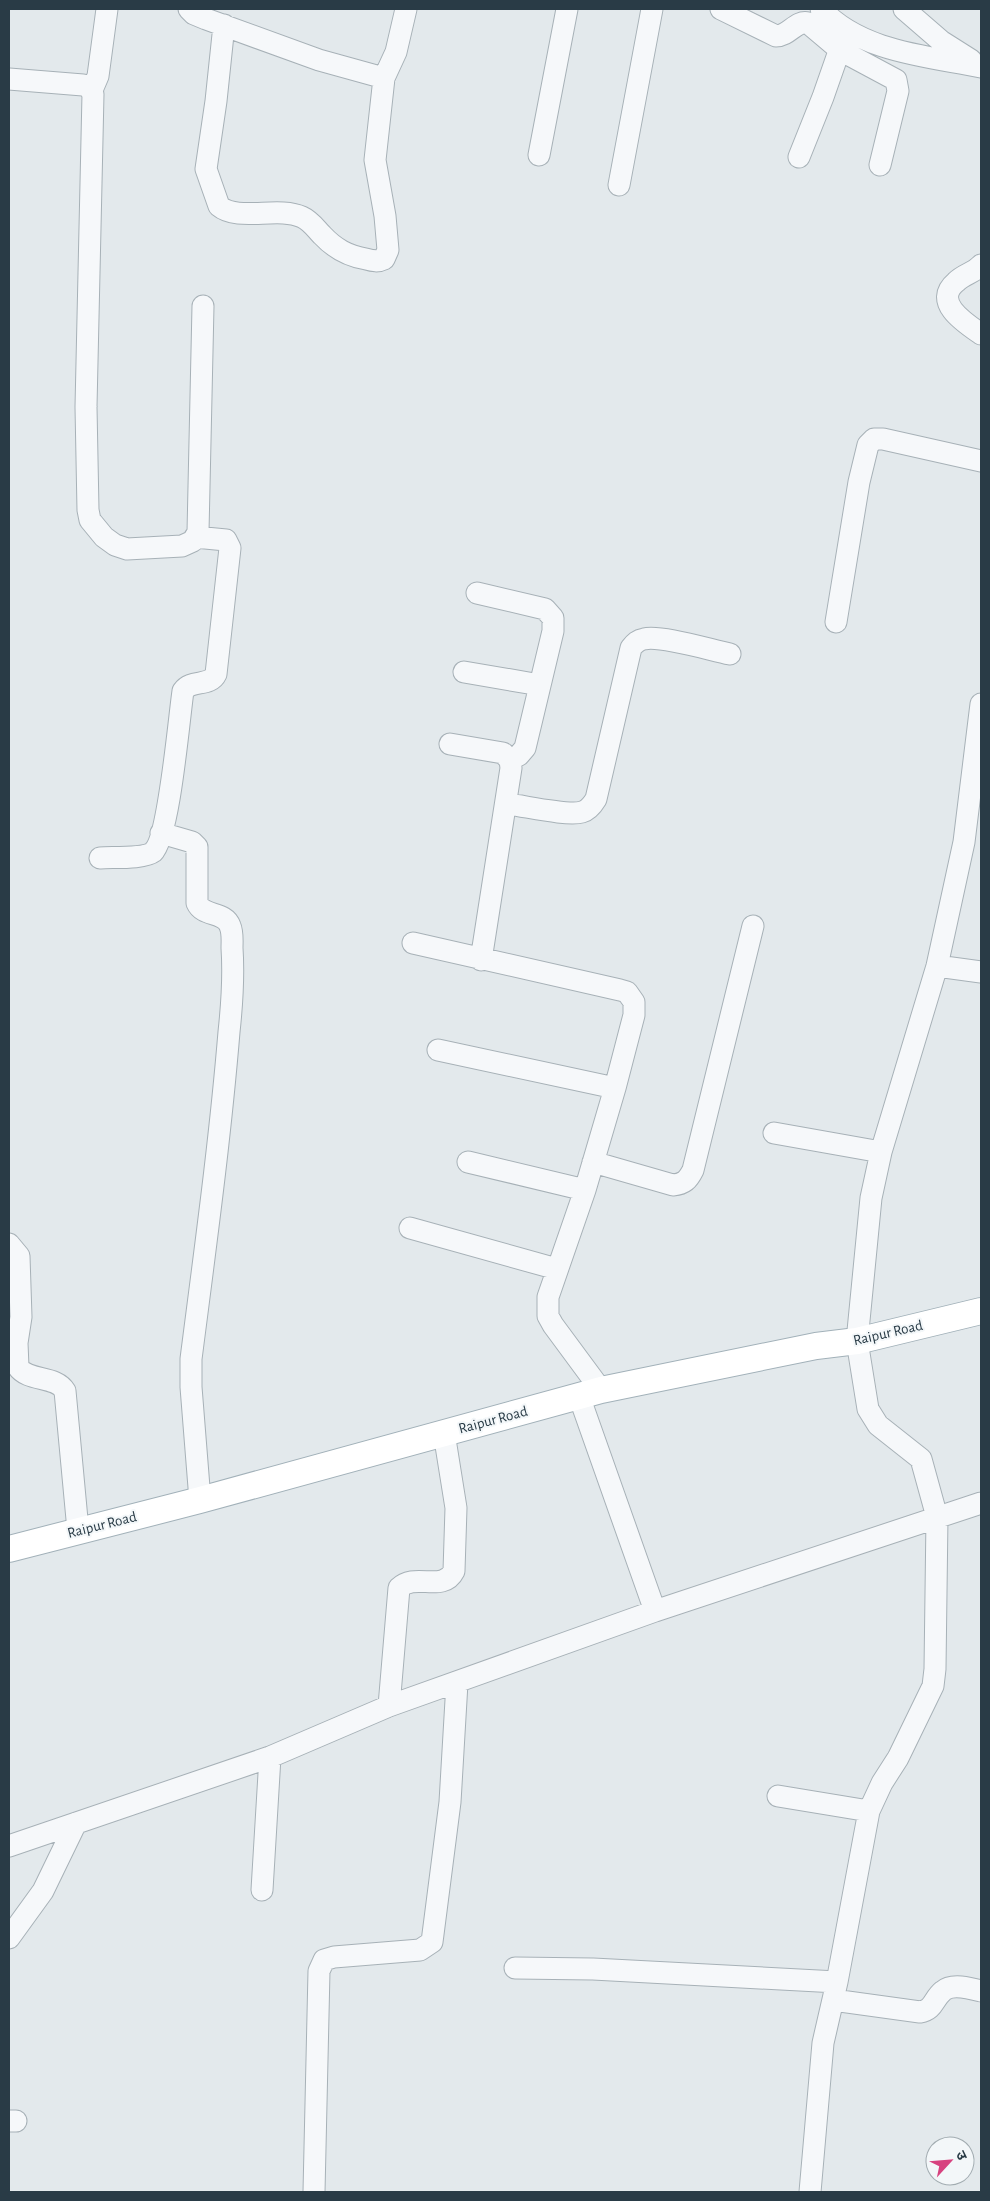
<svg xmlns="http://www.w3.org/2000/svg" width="990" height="2201" viewBox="0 0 990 2201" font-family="'Alegreya Sans','Noto Sans Devanagari',sans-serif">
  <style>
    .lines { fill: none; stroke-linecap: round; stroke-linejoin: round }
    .minor-casing { stroke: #a7b1b7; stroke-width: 23 }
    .major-casing { stroke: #a2b1b9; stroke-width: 28 }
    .minor { stroke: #f6f8fa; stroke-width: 21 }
    .major { stroke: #fff; stroke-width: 26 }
    .labels { text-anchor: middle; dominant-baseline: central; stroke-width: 4; stroke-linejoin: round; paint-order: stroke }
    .street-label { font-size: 15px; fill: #293b46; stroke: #f3f7f9 }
  </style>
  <rect width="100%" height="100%" fill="#e3e9ec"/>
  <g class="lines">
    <defs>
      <path id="minor" d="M189,9l5,5 12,5 113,41 65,18
        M721,9l55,27c13,0 20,-16 32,-13l32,27 56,30 2,11 -18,74
        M821,9c40,43 106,47 160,58
        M904,9l37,32 30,19
        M224,25l-8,76 -10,68 13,37c19,16 59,0 83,11 9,4 14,12 20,18 13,14 26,21 44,24 7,2 12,3 18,0l4,-9 -3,-34 -10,-56 9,-82 12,-26 10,-43
        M9,79l74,6 5,1 5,8 -7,313 2,103 2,10 14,17 11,8 12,4 55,-3 11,-5 5,-9 5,-226
        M92,90l6,-14 9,-67
        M539,155l28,-146
        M799,157l24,-60 21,-60
        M619,185l33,-176
        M981,265c-7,8 -17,9 -25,17 -24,20 9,41 25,52
        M477,593l68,16 8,9v13l-28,117 -6,7 -9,5
        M836,622l23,-140 9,-37 6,-6h9l98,22
        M464,672l76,13
        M450,744l53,9 7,7 1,8 -30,192
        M507,804c18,2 60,12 75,8 7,-2 11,-8 14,-13l35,-151c4,-5 7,-8 13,-9 17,-4 66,11 86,15
        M161,833l31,9 5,5v56c6,14 28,8 33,23 3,7 2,15 2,22 2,29 0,56 -3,84 -9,109 -24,218 -38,327v28l9,113
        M100,858c12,-1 44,1 53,-6 16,-14 26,-134 30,-161 8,-12 27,-4 33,-17l14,-126 -4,-8 -31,-3
        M413,943l207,47 7,2 7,10v13l-19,73 -30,102 -37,107v19l5,9 48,65
        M937,966l44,6
        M438,1050l177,38
        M774,1133l107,19
        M468,1162l117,28
        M593,1162l80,23c11,-1 15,-5 20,-15l60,-244
        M410,1228l147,41
        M9,1244l10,12 2,61 -4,26 1,24c10,15 38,8 47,24l13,139
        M579,1396l76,215
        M389,1706l10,-118c16,-16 44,5 55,-17l2,-63 -12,-75
        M778,1796l91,15
        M9,1846l261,-89 119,-51 266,-95 326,-108
        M262,1890l8,-133
        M9,1938l34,-47 33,-68
        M515,1968l78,1 244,13
        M833,2000l87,12c14,-2 13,-13 23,-21 9,-8 27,-3 38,0
        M9,2121h7
        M314,2192l5,-221 5,-11 10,-3 86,-7 12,-8 18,-140 7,-119
        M810,2192l13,-149 14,-61 32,-171 13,-28 16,-25 35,-72 2,-17 2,-152 -16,-58 -43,-34 -10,-16 -11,-68 14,-143 10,-46 56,-186 27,-124 17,-138"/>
      <path id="major" d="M9,1549l191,-49 401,-110 215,-44 41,-5 124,-30"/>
    </defs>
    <use href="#minor" class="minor-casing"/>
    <use href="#major" class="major-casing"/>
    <use href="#minor" class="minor"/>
    <use href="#major" class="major"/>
  </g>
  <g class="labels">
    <g class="street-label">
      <text transform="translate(888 1333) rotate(-13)">Raipur Road</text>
      <text transform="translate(493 1420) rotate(-15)">Raipur Road</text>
      <text transform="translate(102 1525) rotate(-14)">Raipur Road</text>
    </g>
  </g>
  <rect width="990" height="2201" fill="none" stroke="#293b46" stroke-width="20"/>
  <g transform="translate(950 2161) rotate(64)"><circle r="24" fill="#f3f7f9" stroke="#a2acb1"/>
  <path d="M0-4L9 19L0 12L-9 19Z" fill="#d7427f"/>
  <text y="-8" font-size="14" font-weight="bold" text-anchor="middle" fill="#293b46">उ</text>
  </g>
</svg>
